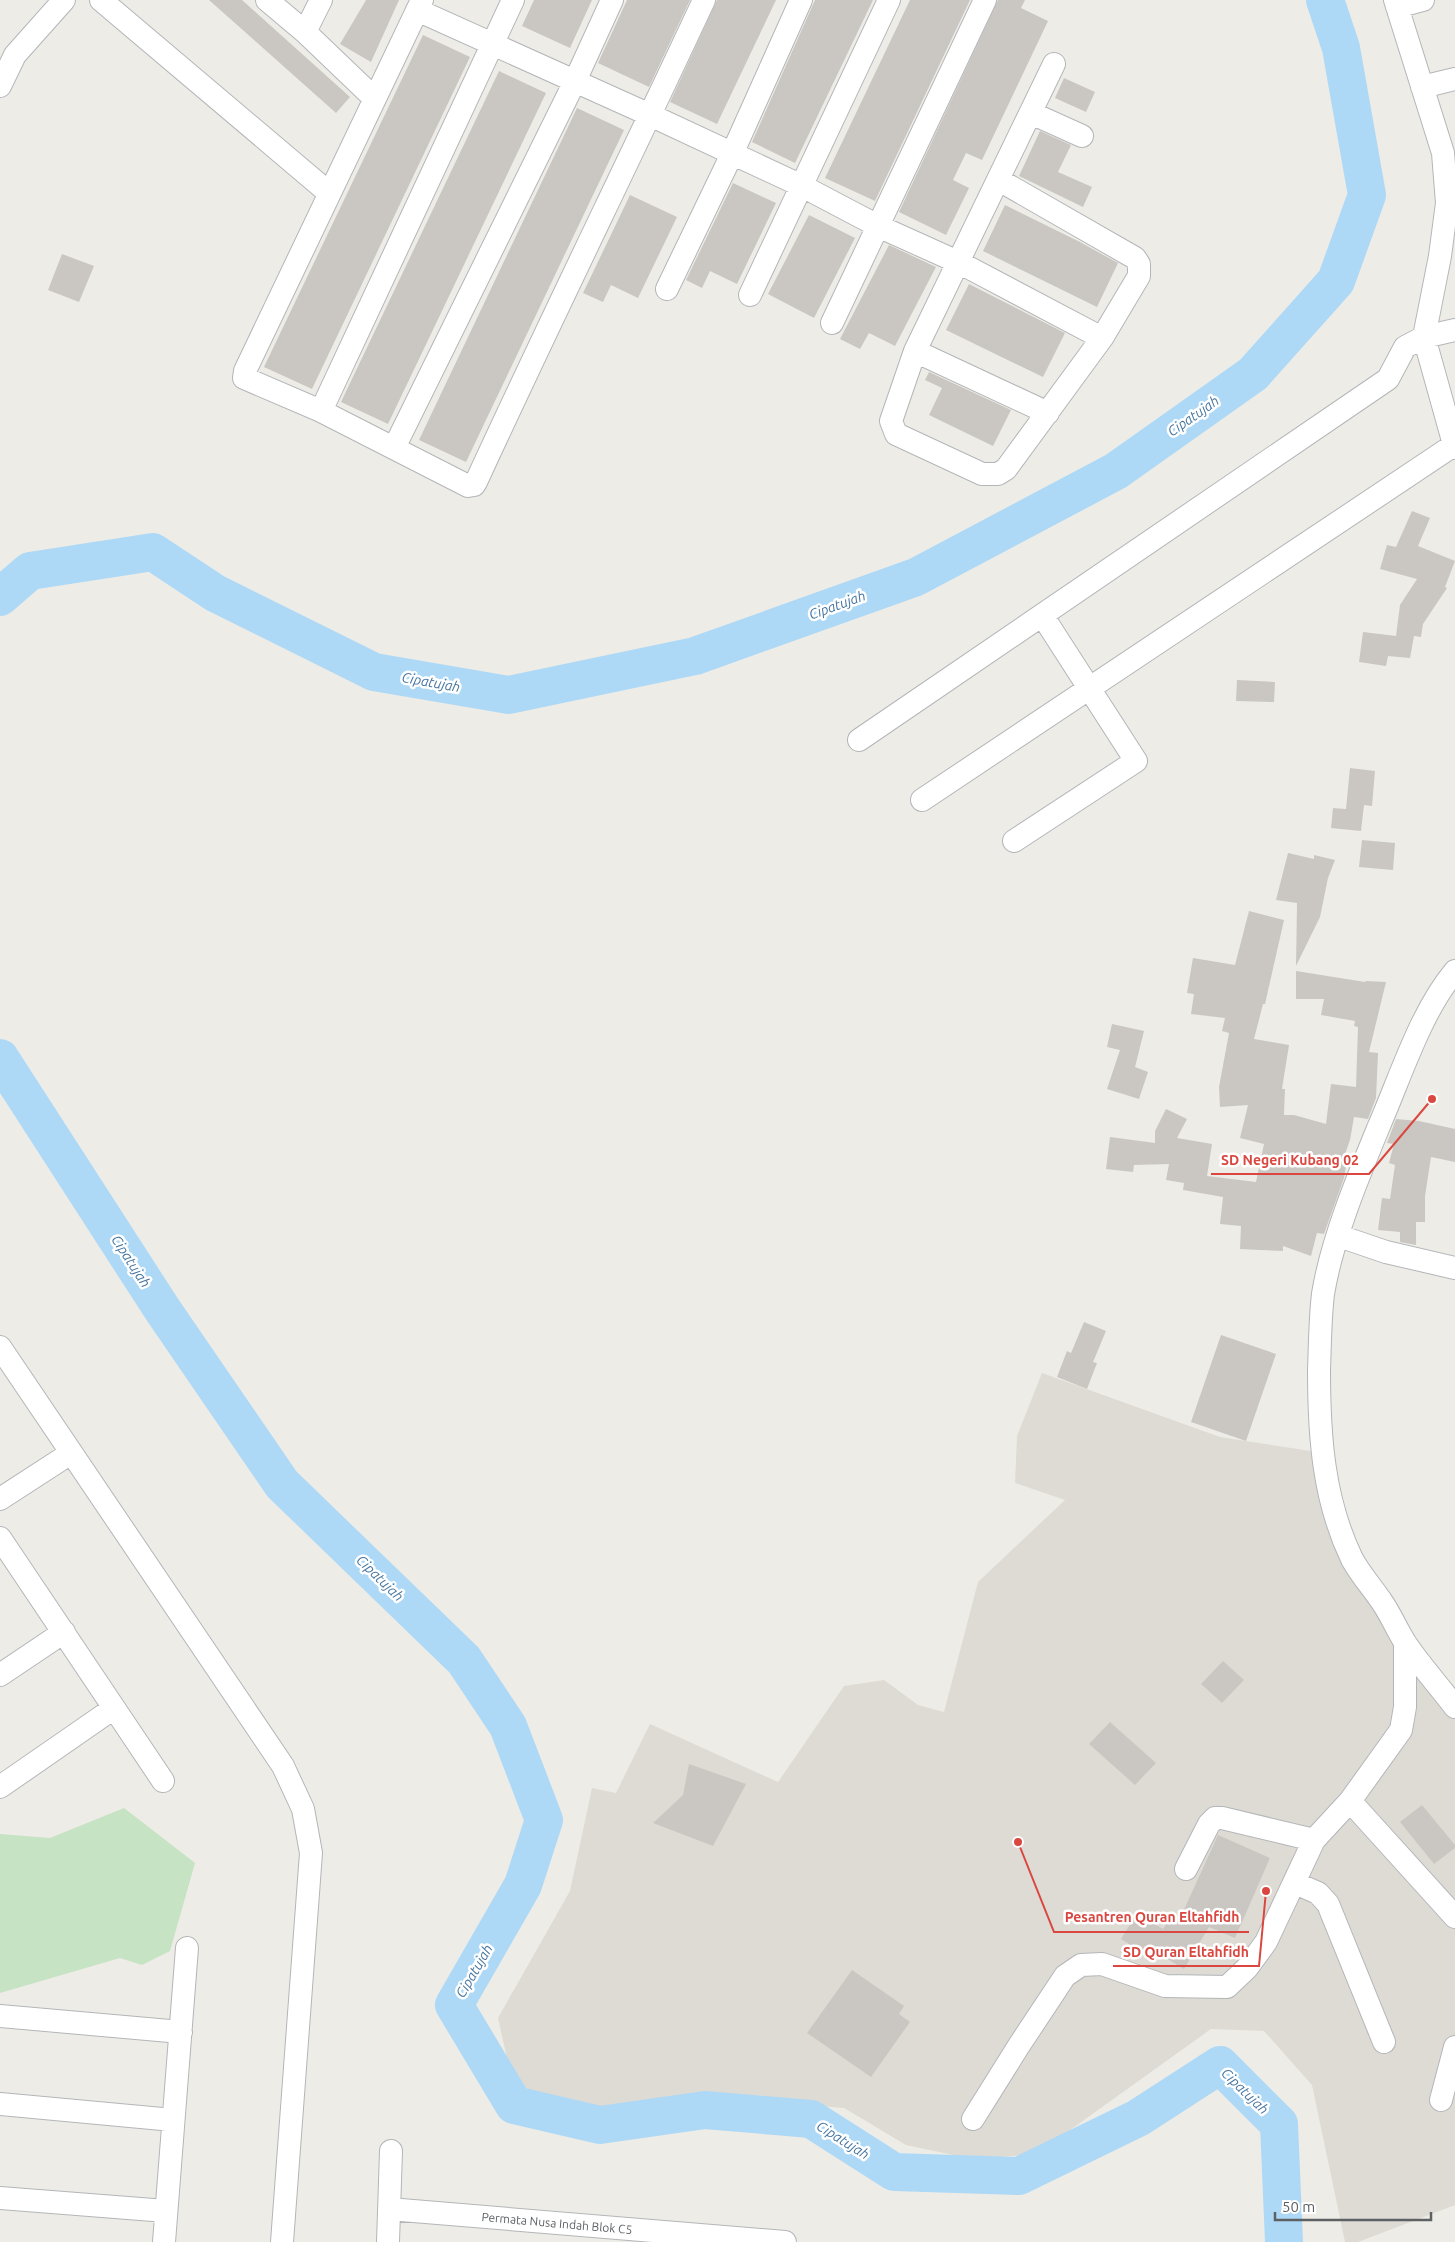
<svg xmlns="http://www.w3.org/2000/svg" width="1455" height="2242" viewBox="0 0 1455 2242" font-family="Ubuntu,sans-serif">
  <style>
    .education { fill: #dedbd4 }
    .green { fill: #c6e3c4 }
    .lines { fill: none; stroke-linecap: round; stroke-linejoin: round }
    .river { stroke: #add9f7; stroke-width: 38 }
    .building { fill: #cac7c2 }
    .minor-casing { stroke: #b3b6b9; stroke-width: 24 }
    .minor { stroke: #fff; stroke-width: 22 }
    .labels { text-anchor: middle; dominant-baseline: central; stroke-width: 5; stroke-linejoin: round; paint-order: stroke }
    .street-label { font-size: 12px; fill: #5d6164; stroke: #fff }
    .water-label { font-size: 14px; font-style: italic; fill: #4775a0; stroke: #fff }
    .leader { fill: none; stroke: #d94740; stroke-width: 2 }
    .callout-dot { fill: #d94740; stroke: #fff; stroke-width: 2 }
    .callout-label { font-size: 14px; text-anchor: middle; font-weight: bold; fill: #d94740; stroke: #fff; stroke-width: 5; stroke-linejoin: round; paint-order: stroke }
  </style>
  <rect width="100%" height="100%" fill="#eeece6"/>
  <path class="education" d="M1042,1373l178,64 97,15 23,95 115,166v492l-97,37h-13l-33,-157 -48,-54 -53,-2 -173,124 -61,7 -71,-15 -62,-37 -155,-13 -105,28 -32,-9 -41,-38 -13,-58 72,-127 22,-103 24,5 34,-69 128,58 66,-96 40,-6 34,25 26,7 34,-130 87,-82 -50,-17 2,-47z"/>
  <path class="green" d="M124,1808l71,55 -25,88 -28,14 -22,-7 -120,35v-159l50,4z"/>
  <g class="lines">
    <path class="river" d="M0,597l30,-26 123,-19 62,41 159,79 135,23 186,-39 221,-79 200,-106 137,-97 83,-93 31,-86 -26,-147 -16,-48
      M0,1058l162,251 120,175 182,176 44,66 36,94 -21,65 -69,120 60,100 86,20 105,-15 106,9 83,53 125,4 119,-58 82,-53 59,59 5,118"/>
  </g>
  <path class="building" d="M209,0h33l108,97 -14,16z
    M366,0h33l-28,62 -31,-18z
    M534,0h58l-22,48 -48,-22z
    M627,0h63l-41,87 -51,-24z
    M717,0h59l-59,124 -47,-22z
    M815,0h58l-78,163 -43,-21z
    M910,0h60l-95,201 -50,-23z
    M998,0h27l-4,8 27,13 -66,139 -16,-7 -13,27 16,8 -23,47 -47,-23z
    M423,35l47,22 -158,332 -48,-22z
    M499,71l47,22 -158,331 -47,-22z
    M1064,78l31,14 -9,20 -31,-14z
    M577,108l47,22 -158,332 -47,-22z
    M1040,131l31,14 -13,27 34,15 -9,20 -64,-31z
    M733,183l43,20 -39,81 -27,-13 -8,17 -16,-8z
    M630,195l47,22 -39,81 -27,-13 -8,17 -20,-9z
    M1005,205l73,36 40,22 -21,44 -114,-56z
    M809,215l46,23 -41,80 -46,-24z
    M889,245l47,22 -41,79 -26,-13 -9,16 -20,-10z
    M62,254l32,12 -15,36 -31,-12z
    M969,284l96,49 -22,44 -97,-47z
    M929,372l82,38 -18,36 -64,-31 13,-27 -17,-8z
    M1412,511l18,7 -12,28 37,15 -10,26 2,1 -24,36 -2,13 -7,-1 -4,22 -22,-2 -2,10 -27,-4 4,-30 33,4 4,-31 17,-26 -37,-10 7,-24 9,2z
    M1237,680l38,2 -1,20 -38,-1z
    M1350,768l25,3 -3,35 -8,-1 -3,26 -30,-3 2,-20 13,1z
    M1362,840l33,3 -2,27 -34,-3z
    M1288,853l26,6v-4l21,5 -7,18 -8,39 -24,49 1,-63 -21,-3z
    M1249,911l35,9 -19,84h-2l-9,35 35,6 -7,44h3l-1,26h10l32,9 5,-40 25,3 2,-60 -4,-1 1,-5 -34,-6 3,-16h-28v-28l69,11 1,-1 20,1 -17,70 9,1 -2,45 -8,21 -14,-2 -4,23 -5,14 3,1 -4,23 -20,56 -7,-1 -6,23 -28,-10v5l-43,-2 1,-23 -21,-2 3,-27 -40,-7 1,-7 -18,-3 3,-16 -35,1 -1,7 -27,-3 4,-32 45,6v-12l11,-22 21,10 -10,19 35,6 -5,32 49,6 8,-38 -24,-6 8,-33 -28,2 -1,-20 10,-54 -7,-2 3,-13 -34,-4 3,-20 -7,-1 6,-35 42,7z
    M1112,1024l32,7 -9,36 13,5 -9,27 -32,-10 13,-39 -13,-3z
    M1396,1119l23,2 36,8v33l-24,-5 -6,39v26h-9v23l-16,-3v-10l-22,-2 4,-32 8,1 5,-34 -6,-2 5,-19 -7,-1z
    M1084,1322l22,9 -13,31 4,1 -10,26 -30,-12 10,-26 4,2z
    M1221,1335l55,19 -30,87 -55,-19z
    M1223,1661l21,19 -22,23 -21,-19z
    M1110,1722l46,41 -21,22 -46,-41z
    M689,1764l57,20 -33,62 -60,-23 30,-28z
    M1422,1805l33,40v3l-21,16 -34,-42z
    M1218,1835l52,23 -35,80 -26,-11 -25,42 -28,-17 -4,6 -31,-19 16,-26 26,16 6,-9 8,5z
    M852,1970l52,36 -5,8 11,8 -39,55 -64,-44z"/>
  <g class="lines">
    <defs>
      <path id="minor" d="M101,0l228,193
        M267,0l38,32 69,66
        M422,0l-177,371 -1,7 77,33 147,75 6,-1 2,-3c74,-161 153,-321 228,-482
        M1395,0l48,153 4,50 -7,53 -16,81 31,111
        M1397,7l26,-7
        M417,10l233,105 152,71 76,40 82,37 142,75
        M305,32l16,-32
        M0,86l15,-31 49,-55
        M1422,87l33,-8
        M1031,113l51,23
        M667,289l65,-135 69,-154
        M750,295l139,-295
        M832,323l153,-323
        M915,351l-24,70 5,13 86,40h16l8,-5 96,-131 37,-62v-12l-4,-6 -136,-78
        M321,411l192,-411
        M1048,413l-133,-62 139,-287
        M394,448l181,-367 37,-81
        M859,740l529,-361 17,-32 19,-10 31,-7
        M922,800l532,-355
        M1014,841l122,-80 -94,-146
        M1455,971c-34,40 -55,107 -76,155 -21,51 -47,113 -56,168 -3,25 -3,51 -4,76 0,65 4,129 33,189 8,15 20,28 30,43 9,13 15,28 24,42 15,22 33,42 49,63
        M1339,1236l47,16 69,16
        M0,1347l283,419 20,43 8,44 -29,389
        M0,1499l71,-46
        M0,1538l163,243
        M0,1675l64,-43
        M0,1787l114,-79
        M1350,1801l105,116
        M1186,1869l23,-45 6,-6h7l92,22
        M1295,1883l23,10 10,11 56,138
        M0,2016l181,16
        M1441,2100l14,-53
        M0,2104l173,16
        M973,2119l45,-72 47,-71 16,-11 21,-1 63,22 62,1 20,-19 19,-26 48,-102 36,-39 51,-71 4,-23v-64
        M0,2198l166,13
        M389,2209l396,33
        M164,2242l23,-294
        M388,2242l3,-91"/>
    </defs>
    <use href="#minor" class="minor-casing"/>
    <use href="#minor" class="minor"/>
  </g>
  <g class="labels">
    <g class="street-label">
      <text transform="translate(557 2223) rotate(5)">Permata Nusa Indah Blok C5</text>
    </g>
    <g class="water-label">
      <text transform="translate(1193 416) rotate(-35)">Cipatujah</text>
      <text transform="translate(837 605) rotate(-20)">Cipatujah</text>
      <text transform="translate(431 682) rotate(10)">Cipatujah</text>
      <text transform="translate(131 1261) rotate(57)">Cipatujah</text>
      <text transform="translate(380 1578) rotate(44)">Cipatujah</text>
      <text transform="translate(474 1971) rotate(-60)">Cipatujah</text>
      <text transform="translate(1245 2091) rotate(44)">Cipatujah</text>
      <text transform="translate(843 2140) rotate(32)">Cipatujah</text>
    </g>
  </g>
  <path class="leader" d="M1432 1099L1369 1174H1211M1018 1842L1054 1932H1249M1266 1891L1259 1966H1113"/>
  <g class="callout-dot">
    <circle cx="1432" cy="1099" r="5"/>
    <circle cx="1018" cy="1842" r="5"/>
    <circle cx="1266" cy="1891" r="5"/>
  </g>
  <g class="callout-label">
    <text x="1290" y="1165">SD Negeri Kubang 02</text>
    <text x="1152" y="1922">Pesantren Quran Eltahfidh</text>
    <text x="1186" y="1957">SD Quran Eltahfidh</text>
  </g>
  <path d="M1275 2212v8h156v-8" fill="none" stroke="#5d6164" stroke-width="2.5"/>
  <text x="1282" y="2212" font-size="15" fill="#5d6164" stroke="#ffffff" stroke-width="4" paint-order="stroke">50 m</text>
</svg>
